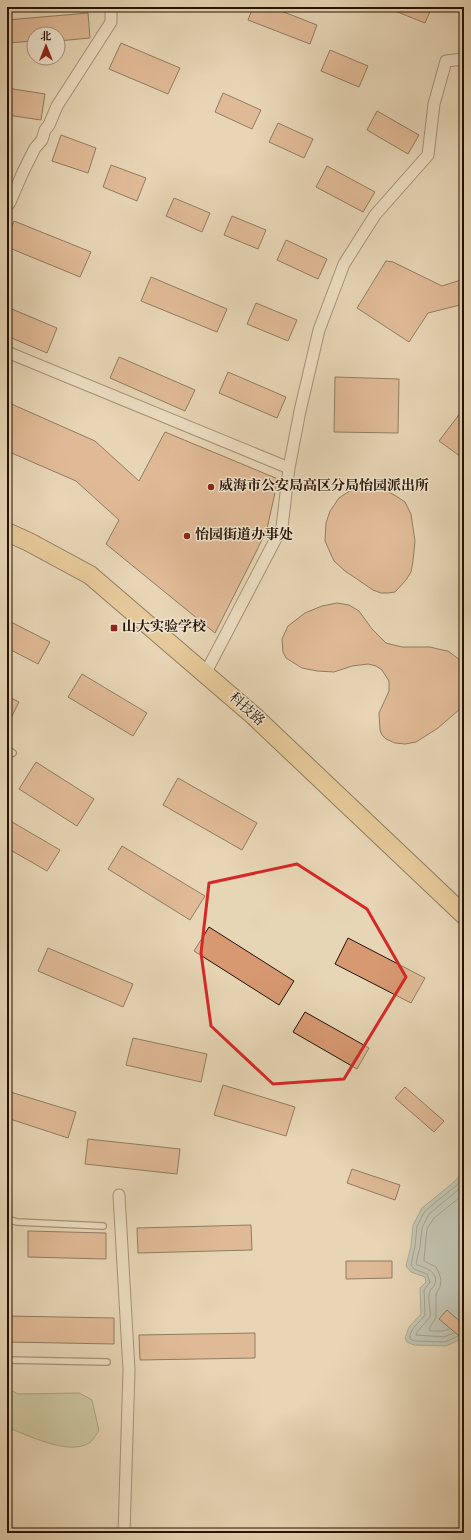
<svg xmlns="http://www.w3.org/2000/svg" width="471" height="1540" viewBox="0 0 471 1540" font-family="'Sorts Mill Goudy','Noto Serif SC',serif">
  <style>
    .green { fill: #b1bf91; stroke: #6b684a }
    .water { fill: #99b7b6; stroke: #6b756e }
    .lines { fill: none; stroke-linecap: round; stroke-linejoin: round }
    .shore { stroke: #5f645c; stroke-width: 1 }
    .building { fill: #d79972; stroke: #251102 }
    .lane-casing { stroke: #56422f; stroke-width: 8 }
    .street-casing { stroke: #56422f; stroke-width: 13 }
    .primary-casing { stroke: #251102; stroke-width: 20 }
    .lane { stroke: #efe4cf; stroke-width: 5.5 }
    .street { stroke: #efe4cf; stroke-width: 11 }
    .primary { stroke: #e4bb7a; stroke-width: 18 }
    .marked { fill: none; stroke: #d62828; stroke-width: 3; stroke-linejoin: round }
    .poi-dot { fill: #8f2418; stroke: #efe4cf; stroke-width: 1.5 }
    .labels { text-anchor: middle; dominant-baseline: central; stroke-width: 3; stroke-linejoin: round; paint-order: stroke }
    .poi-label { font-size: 14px; font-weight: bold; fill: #251102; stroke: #efe4cf; text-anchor: start }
    .street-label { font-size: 14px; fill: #251102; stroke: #efe4cf }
  </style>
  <rect width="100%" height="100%" fill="#e7d6b5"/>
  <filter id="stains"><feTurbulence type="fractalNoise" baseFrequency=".005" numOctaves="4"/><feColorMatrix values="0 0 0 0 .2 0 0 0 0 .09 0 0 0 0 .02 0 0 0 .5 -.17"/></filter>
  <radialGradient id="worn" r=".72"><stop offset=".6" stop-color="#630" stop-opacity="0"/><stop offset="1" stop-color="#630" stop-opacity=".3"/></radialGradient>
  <path class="green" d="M7,1388l11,6 61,-1 13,7 7,31c-3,3 -6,10 -10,12 -20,13 -62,-8 -82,-16z"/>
  <path class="water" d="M464,1171v167l-18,8 -32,-1 -7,-3 -2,-4 4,-11 12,-13 -1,-26 6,-6 -1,-5 -14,-5 -5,-6 5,-20 2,-21 9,-17 32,-26z"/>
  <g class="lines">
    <path class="shore" d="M449,1329l-6,2h-13l-1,-2 7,-12v-23l4,-7 1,-7 -2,-7 -3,-6 -12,-6v-2l3,-30 7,-11 30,-24
      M454,1333l-10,4 -28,-2 1,-3 13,-15c1,-7 -3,-20 0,-26 0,-2 3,-3 4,-5 6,-13 -7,-18 -17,-21l-1,-2 4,-16 2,-19 7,-14 35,-29
      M458,1336l-13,6 -30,-1 -5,-2c-1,-10 9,-16 15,-24l-1,-25 6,-8 -3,-8 -13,-5 -3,-4 4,-19 2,-20 8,-15 32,-26 7,-8"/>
  </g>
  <path class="building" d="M253,7h18l46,18 -7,19 -62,-24z
    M385,7h47l-7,16z
    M88,13l2,25 -32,3v-7h-24v7l-27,2v-23z
    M121,43l59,25 -12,26 -59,-25z
    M330,50l38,16 -9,21 -38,-16z
    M7,88l38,6 -4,26 -34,-5z
    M223,93l38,17 -9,19 -37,-17z
    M377,111l42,24 -11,19 -41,-24z
    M278,123l35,16 -9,19 -35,-16z
    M61,135l35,13 -8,25 -36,-12z
    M111,165l35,13 -9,23 -34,-14z
    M327,166l48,26 -12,20 -47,-25z
    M174,198l36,15 -8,19 -36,-16z
    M232,216l34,14 -8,19 -34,-14z
    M14,221l77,31 -11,25 -73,-30v-10z
    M286,240l41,19 -9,20 -41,-19z
    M386,261l7,1 49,24 22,-7v25l-36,9 -19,29 -52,-34z
    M151,277l76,32 -10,23 -76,-31z
    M256,303l41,17 -9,21 -41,-17z
    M7,307l50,21 -10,25 -40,-17z
    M119,357l76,33 -10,21 -75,-33z
    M228,372l58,25 -9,21 -58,-25z
    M335,377l64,2 -1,54 -64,-1z
    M7,402l88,39 44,40 26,-49 113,47 -11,50 -10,21 -42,83 -109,-89 13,-24 -43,-39 -69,-30z
    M464,408v51l-25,-18z
    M362,486l21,3 13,7 9,6 6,12 4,27 -2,20 -2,11 -5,8 -11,12 -7,1h-7l-8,-3 -28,-19 -11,-10 -9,-20 1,-18 4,-12 9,-13 12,-8z
    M337,603l12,2 10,6 13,18 14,14 16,4h28l8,2 10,2 12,9 4,5v38l-4,6 -22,19 -22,14 -11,2 -10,-1 -9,-4 -4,-4 -2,-5 -1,-17 10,-22v-10l-7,-11 -6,-4 -8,-2 -16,2 -18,6 -17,-1 -15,-3 -16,-10 -3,-6 -1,-13 6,-13 17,-13 17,-7z
    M7,620l43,22 -12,22 -31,-16z
    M82,674l65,39 -14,23 -65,-39z
    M7,696l12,6 -12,24z
    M36,762l58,37 -17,27 -58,-37z
    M178,778l79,45 -15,27 -79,-45z
    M7,819l53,31 -13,21 -40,-23z
    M122,846l83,50 -15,24 -82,-51z
    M209,927l85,54 -15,24 -85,-54z
    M348,938l77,40 -14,25 -76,-39z
    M48,948l85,36 -10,23 -85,-36z
    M305,1012l64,36 -12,21 -64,-37z
    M133,1038l74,16 -6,28 -75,-17z
    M223,1085l72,22 -9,29 -72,-21z
    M405,1087l39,34 -10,11 -39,-34z
    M7,1091l69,21 -8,26 -61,-20z
    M88,1139l92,10 -3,25 -92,-10z
    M352,1169l48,16 -5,15 -48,-17z
    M251,1225l1,25 -114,3 -1,-25z
    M28,1231l78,2v26l-78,-2z
    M346,1261h46v17l-46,1z
    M447,1310l17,15v15l-25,-21z
    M7,1316l107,2v26l-107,-2z
    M255,1333v25l-115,2 -1,-25z"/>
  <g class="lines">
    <defs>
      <path id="lane" d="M7,749l6,4
        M7,1219l10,3 86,4
        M7,1360l100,2"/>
      <path id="street" d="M7,206l3,-4 13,-30 12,-24 7,-8 3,-10 4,-5 8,-19 54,-84v-15
        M7,352l282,116
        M205,674l77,-147 7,-59 11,-57 19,-81 25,-66 31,-49 53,-60 6,-51 12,-43 18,-2
        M119,1195l10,175 -5,163"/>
      <path id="primary" d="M7,532l22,10 61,33 164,141 210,199"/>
    </defs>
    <use href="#lane" class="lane-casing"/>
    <use href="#street" class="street-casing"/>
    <use href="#primary" class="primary-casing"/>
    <use href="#lane" class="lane"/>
    <use href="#street" class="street"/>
    <use href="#primary" class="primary"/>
  </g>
  <path d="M0 0H471V1540H0ZM297,864l70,45 39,68 -62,102 -71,5 -62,-58 -10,-73 8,-70z" fill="#e7d6b5" fill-opacity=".55" fill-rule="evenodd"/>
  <path class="marked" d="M297,864l70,45 39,68 -62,102 -71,5 -62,-58 -10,-73 8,-70z"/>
  <g class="poi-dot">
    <circle cx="211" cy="487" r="4"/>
    <circle cx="187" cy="536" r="4"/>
    <rect x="110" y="624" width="8" height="8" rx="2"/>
  </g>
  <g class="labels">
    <g class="poi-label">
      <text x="219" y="487">威海市公安局高区分局怡园派出所</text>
      <text x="195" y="536">怡园街道办事处</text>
      <text x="122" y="628">山大实验学校</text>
    </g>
    <g class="street-label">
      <text transform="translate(246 710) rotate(42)">科技路</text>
    </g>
  </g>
  <rect width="471" height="1540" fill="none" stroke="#e7d6b5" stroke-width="24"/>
  <rect x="8" y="8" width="455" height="1524" fill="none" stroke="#251102" stroke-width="2"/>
  <rect x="12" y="12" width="447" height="1516" fill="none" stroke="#251102"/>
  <g transform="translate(46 46)"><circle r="19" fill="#efe4cf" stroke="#9e907d"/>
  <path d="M0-3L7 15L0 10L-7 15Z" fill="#8f2418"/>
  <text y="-6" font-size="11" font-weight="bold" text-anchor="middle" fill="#251102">北</text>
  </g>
  <rect width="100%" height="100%" filter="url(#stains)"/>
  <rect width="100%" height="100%" fill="url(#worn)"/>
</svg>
